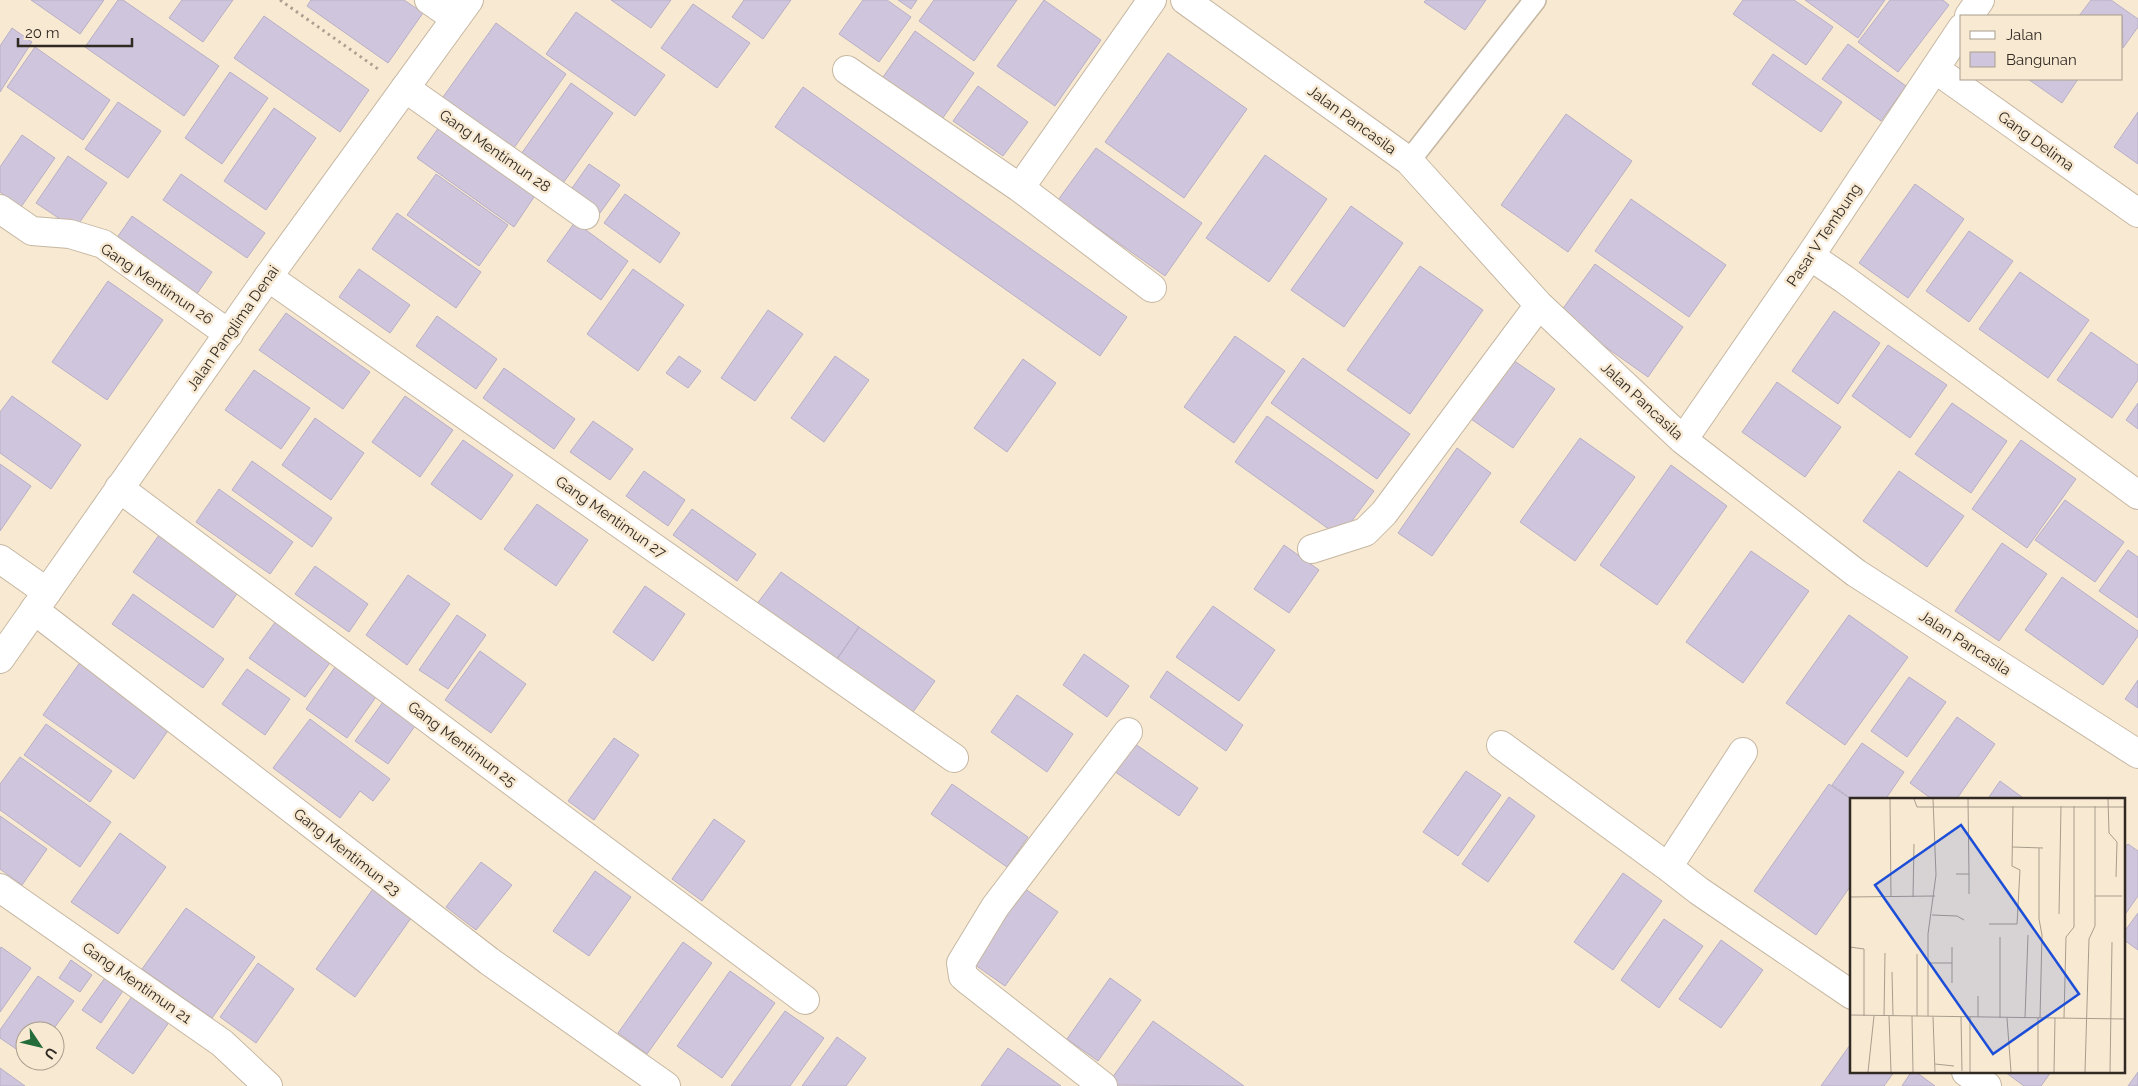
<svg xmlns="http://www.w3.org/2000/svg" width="2138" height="1086" viewBox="0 0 2138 1086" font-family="Raleway,sans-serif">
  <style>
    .building { fill: #cfc6dd; stroke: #b8afc5 }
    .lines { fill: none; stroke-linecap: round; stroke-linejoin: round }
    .lane-casing { stroke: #c6b7a2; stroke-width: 24 }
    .street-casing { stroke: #c6b7a2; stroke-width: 30 }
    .primary-casing { stroke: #c6b7a2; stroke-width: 30 }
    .path { stroke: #aca090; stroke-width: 3; stroke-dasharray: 2.5 4; stroke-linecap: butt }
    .lane { stroke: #fff; stroke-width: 21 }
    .street { stroke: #fff; stroke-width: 28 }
    .primary { stroke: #fff; stroke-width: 28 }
    .labels { text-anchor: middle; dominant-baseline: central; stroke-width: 5; stroke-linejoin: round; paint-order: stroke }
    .street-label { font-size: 15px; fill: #302a22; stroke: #f8e9d3 }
    .inset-road { fill: none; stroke: #a89d8c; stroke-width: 1 }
    .view { fill: #1d4ed8; fill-opacity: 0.15; stroke: #1d4ed8; stroke-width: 2.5 }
    .inset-edge { fill: none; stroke: #302a22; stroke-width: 2.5 }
  </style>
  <rect width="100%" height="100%" fill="#f8e9d3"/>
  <path class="building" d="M31,0h73l-24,34z
    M118,0h5l96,66 -35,50 -99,-69z
    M182,0h51l-30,42 -34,-24z
    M311,0h93l19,13 -35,50 -81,-57z
    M611,0h60l-20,28z
    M744,0h47l-28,39 -31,-22z
    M863,0h24l24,17 -32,45 -40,-28z
    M898,0h19l-6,9z
    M934,0h83l-43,61 -55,-40z
    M1044,0l57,40 -46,66 -58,-40z
    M1426,0h60l-21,30 -41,-28z
    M1743,0h51l39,27 -27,38 -73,-51z
    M1805,0h80l-27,38z
    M1890,0h53l6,5 -51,67 -40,-30z
    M2091,0h20l27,19v8l-15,21 -1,-32h-43z
    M693,4l57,39 -33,45 -56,-40z
    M576,12l89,63 -30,41 -89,-62z
    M264,16l105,74 -29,42 -106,-74z
    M496,23l70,51 -57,81 -71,-51z
    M12,28l20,14 -32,50v-46z
    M915,31l59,42 -34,49 -59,-42z
    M1848,44l58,42 -25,35 -59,-42z
    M35,47l75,53 -27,40 -76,-53z
    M1168,53l79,56 -63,89 -79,-56z
    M1773,54l69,48 -21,30 -69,-48z
    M230,72l38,26 -46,66 -37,-26z
    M2028,79h50l-16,24z
    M571,83l42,30 -52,73 -42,-29z
    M978,86l50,36 -25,34 -50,-35z
    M803,87l324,230 -27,39 -325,-229z
    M118,102l43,29 -33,47 -43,-29z
    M274,108l42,30 -50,72 -42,-29z
    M2138,112v52l-24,-17z
    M1566,114l66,47 -64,91 -67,-47z
    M442,123l96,68 -24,36 -97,-69z
    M22,135l33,23 -34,49 -21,-15v-25z
    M1096,148l106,75 -37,53 -107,-76z
    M1265,155l62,44 -58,83 -63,-44z
    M68,156l39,27 -32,46 -39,-26z
    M589,164l31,21 -20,28 -30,-22z
    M181,174l84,59 -18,25 -84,-58z
    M436,174l72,51 -29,41 -72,-51z
    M1915,184l49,35 -56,79 -49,-35z
    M625,194l55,39 -20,30 -56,-40z
    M1631,199l95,66 -37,52 -94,-66z
    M1351,206l52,37 -59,84 -53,-37z
    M397,213l84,59 -25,36 -84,-59z
    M132,216l80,56 -20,29 -80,-56z
    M575,222l53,39 -27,39 -54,-39z
    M1969,231l44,30 -44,61 -43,-31z
    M1595,264l88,63 -35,50 -89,-63z
    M1420,266l63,44 -73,104 -63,-44z
    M359,269l51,36 -20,28 -51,-36z
    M633,269l51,36 -46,66 -51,-37z
    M2020,272l69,48 -41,58 -69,-49z
    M108,281l55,39 -56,80 -55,-38z
    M768,310l35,24 -48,67 -34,-23z
    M1834,311l46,32 -42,61 -46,-33z
    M286,313l84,59 -27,37 -84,-59z
    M437,316l60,43 -21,30 -60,-43z
    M2091,332l47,33v15l-26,38 -55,-38z
    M1235,336l50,35 -51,72 -50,-36z
    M1888,345l59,40 -37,53 -58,-42z
    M679,356l22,15 -13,17 -22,-15z
    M835,356l34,24 -45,62 -33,-24z
    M1303,358l107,76 -33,45 -106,-76z
    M1023,359l33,24 -49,69 -33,-24z
    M1513,360l42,29 -42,59 -42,-29z
    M504,368l71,51 -21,30 -71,-51z
    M254,370l56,38 -29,41 -56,-39z
    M1777,382l64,45 -36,50 -63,-45z
    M12,396l69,49 -30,44 -51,-36v-41z
    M405,396l48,34 -33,47 -48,-35z
    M1952,403l55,38 -36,52 -56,-39z
    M2138,403v26l-12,-9z
    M1267,416l107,75 -34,46 -105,-75z
    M315,418l49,35 -33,47 -49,-35z
    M593,421l40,28 -23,31 -40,-28z
    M1580,438l55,39 -60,84 -55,-39z
    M463,440l50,35 -32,45 -50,-36z
    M2021,440l55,39 -49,69 -55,-39z
    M1457,448l34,25 -59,83 -34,-23z
    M252,461l80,57 -20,29 -80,-57z
    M0,464l31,22 -31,45z
    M1671,465l56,41 -70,99 -57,-40z
    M644,471l41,29 -17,26 -42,-30z
    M1899,471l65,45 -37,51 -64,-46z
    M219,489l74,53 -23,32 -74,-52z
    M2065,500l59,42 -29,40 -60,-42z
    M537,504l51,36 -32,46 -52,-37z
    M692,509l64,45 -19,27 -64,-46z
    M164,528l79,57 -30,43 -80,-56z
    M2002,543l45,31 -48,67 -44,-30z
    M1284,545l35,25 -30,43 -35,-24z
    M2128,550l10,7v61l-39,-27z
    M1751,551l58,40 -66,92 -57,-41z
    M315,566l53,38 -19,28 -54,-38z
    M781,572l78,55 -26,38 -80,-56z
    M408,575l42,29 -43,61 -41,-30z
    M2062,577l76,54v5l-35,49 -78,-55z
    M645,586l40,28 -32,47 -40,-29z
    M133,594l91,65 -21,29 -91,-64z
    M1213,606l62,44 -36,51 -63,-44z
    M457,615l29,20 -38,54 -29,-19z
    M1849,615l59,42 -63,88 -59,-42z
    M276,621l56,39 -27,37 -56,-39z
    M859,627l76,54 -27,38 -75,-54z
    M480,651l46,33 -35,49 -46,-33z
    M1084,654l45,32 -22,31 -44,-32z
    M342,657l41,30 -36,51 -41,-29z
    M81,661l91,64 -38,54 -91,-64z
    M247,669l43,30 -25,36 -43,-31z
    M1167,671l76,54 -17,26 -76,-54z
    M1909,677l37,25 -39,55 -36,-26z
    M2138,680v28l-13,-9z
    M1017,695l56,39 -26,38 -56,-40z
    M383,702l32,24 -27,38 -33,-23z
    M1957,717l38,27 -39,56h-23l-23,-17z
    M310,719l80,60 -17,22 -13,-10 -20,27 -67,-50z
    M46,724l66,47 -22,31 -66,-47z
    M614,738l25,17 -45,65 -26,-19z
    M1131,741l67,47 -19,28 -68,-47z
    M1862,743l42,29 -19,28h-32l-21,-15z
    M20,757l91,65 -31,45 -80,-57v-26z
    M1466,771l35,24 -43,61 -35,-24z
    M2000,781l26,19h-39z
    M952,784l76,53 -21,30 -76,-53z
    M1829,784l23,16v84l-36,51 -62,-44z
    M1509,797l26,19 -47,66 -26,-18z
    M0,816l47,33 -25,36 -22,-16z
    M714,819l31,22 -43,60 -30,-22z
    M120,833l46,34 -48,67 -47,-32z
    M2128,844l10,7v45l-14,20v-68z
    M481,862l31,23 -36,45 -30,-23z
    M595,871l36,26 -42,59 -36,-25z
    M1623,873l39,28 -49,69 -39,-28z
    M375,886l39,28 -59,83 -39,-28z
    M1021,886l37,26 -53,74 -37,-26z
    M186,908l69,49 -43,61 -70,-49z
    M2138,913v37l-14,-10v-8z
    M1664,919l39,27 -44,62 -38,-28z
    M1721,940l42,30 -42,58 -42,-29z
    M683,942l29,21 -65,91 -29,-21z
    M1,947l30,21 -31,44v-64z
    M71,960l21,15 -12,17 -21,-14z
    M258,963l36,26 -38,54 -36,-26z
    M730,971l45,32 -53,75 -45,-32z
    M107,975l18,13 -24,35 -19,-13z
    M38,976l36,25 -22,30h-27v24l-25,-17v-8z
    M1110,978l31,22 -43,61 -31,-22z
    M135,992l37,26 -39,56 -37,-26z
    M785,1011l39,27 -34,48h-59z
    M1153,1021l91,65 -137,-1z
    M837,1037l29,21 -20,28h-44z
    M1852,1042v30h42l-10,14h-63z
    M1008,1048l53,38h-80z
    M0,1068l25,18h-25z
    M1911,1072h5l19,14h-33z
    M2005,1072h46l-10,14h-17z
    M2138,1072v14h-10z"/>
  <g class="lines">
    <defs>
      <path id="lane" d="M1409,161l126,-161"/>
      <path id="street" d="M429,0l26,18
        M1185,0l224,161 130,144 144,135 173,133 282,181
        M1969,16l11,-16
        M1935,69l203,144
        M847,70l173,118 132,100
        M405,88l180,127
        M1020,188l132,-188
        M0,209l32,22 38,3 33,10 126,90
        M1810,256l34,23 294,216
        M268,277l686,481
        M1683,440l127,-184 152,-228
        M119,488l686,512
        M1312,549l53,-17 19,-19 155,-208
        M0,559l47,33
        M34,610l455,351 177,125
        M1501,745l167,122
        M1743,752l-75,115 31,24 153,104
        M0,888l222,155 46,43
        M1966,1072l21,14
        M1103,1086l-133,-104 -7,-6 -2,-13 34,-56 133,-175"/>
      <path id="primary" d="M0,659l268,-382 201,-277"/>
    </defs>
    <use href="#lane" class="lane-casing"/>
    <use href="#street" class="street-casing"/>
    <use href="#primary" class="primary-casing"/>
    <path class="path" d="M280,0l98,69"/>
    <use href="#lane" class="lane"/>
    <use href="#street" class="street"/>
    <use href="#primary" class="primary"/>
  </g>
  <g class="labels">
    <g class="street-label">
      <text transform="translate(1352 120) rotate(36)">Jalan Pancasila</text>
      <text transform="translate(2036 141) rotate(36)">Gang Delima</text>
      <text transform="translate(495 151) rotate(35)">Gang Mentimun 28</text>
      <text transform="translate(1824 235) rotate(-56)">Pasar V Tembung</text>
      <text transform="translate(157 284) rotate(34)">Gang Mentimun 26</text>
      <text transform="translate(233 328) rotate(-55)">Jalan Panglima Denai</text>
      <text transform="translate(1642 401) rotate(43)">Jalan Pancasila</text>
      <text transform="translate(611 517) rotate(35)">Gang Mentimun 27</text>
      <text transform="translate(1965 643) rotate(33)">Jalan Pancasila</text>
      <text transform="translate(462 744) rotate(37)">Gang Mentimun 25</text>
      <text transform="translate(347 852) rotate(38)">Gang Mentimun 23</text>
      <text transform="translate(137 983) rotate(35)">Gang Mentimun 21</text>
    </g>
  </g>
  <g transform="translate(1850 798)">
    <rect width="275" height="275" fill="#f8e9d3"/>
    <path class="inset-road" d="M40,1l1,98M64,1l3,8h208M258,1l1,34 8,9 -1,35M162,49l31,1M189,50v71l3,16 -2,83M106,76h13l-1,-75M119,96v-20M245,98h27M0,99l85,-1M63,99l1,-53M209,116l2,-108M82,117l25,1 7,4M139,126h28l3,-54 -8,-4 1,-60M0,149l14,2v67M78,165h24M42,174l1,44M102,185v-36M0,217l275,4M34,218l1,-63M39,218l2,56M62,218l1,56M67,218v-62M78,218v-82l8,-59 -3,-76M83,219l2,55M111,219l1,54M120,219v55M128,219v-21M150,220v-81M157,220l4,54M175,220l3,-83M214,220l2,-81 8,-10v-121M85,266l19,2M18,274l6,-56M188,274v-54M204,274l1,-54M235,274l4,-133 6,-13v-120M260,274l2,-130"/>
    <path class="view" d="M111,27l118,169 -86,60 -118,-169z"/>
    <rect width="275" height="275" class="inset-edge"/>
  </g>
  <rect x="1960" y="15" width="162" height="65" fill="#f8e9d3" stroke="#a89d8c"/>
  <rect x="1970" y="31" width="25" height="8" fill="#ffffff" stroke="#a89d8c"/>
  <text x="2006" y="40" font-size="15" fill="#302a22">Jalan</text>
  <rect x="1970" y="52" width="25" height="15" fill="#cfc6dd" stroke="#a89d8c"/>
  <text x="2006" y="65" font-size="15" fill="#302a22">Bangunan</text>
  <g transform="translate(40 1046) rotate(125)"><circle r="24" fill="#f8e9d3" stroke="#a89d8c"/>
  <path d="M0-4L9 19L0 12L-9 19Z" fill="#246c39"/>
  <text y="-8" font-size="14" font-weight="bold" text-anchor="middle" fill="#302a22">U</text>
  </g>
  <path d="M18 38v8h114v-8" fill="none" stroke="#302a22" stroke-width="2.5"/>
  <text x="25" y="38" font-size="15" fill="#302a22" stroke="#f8e9d3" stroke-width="4" paint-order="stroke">20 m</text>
</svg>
